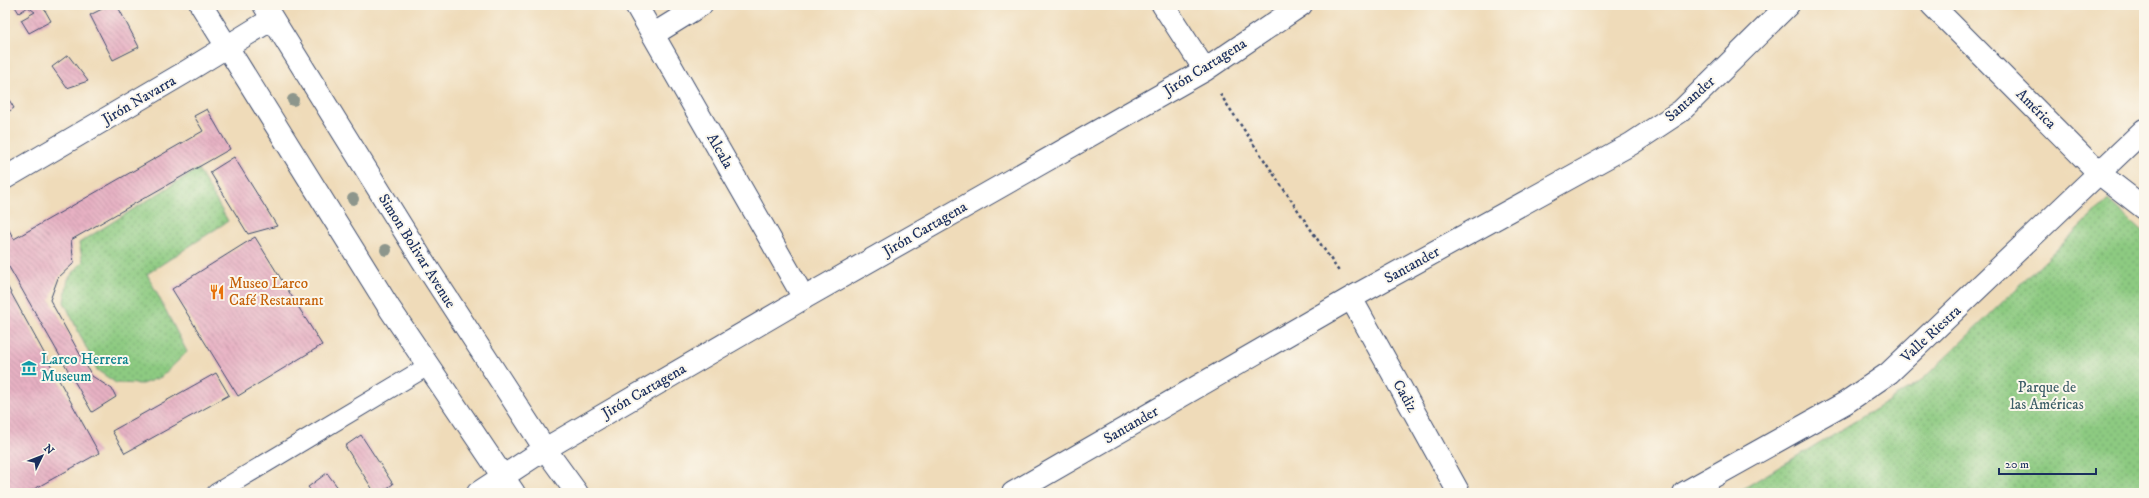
<svg xmlns="http://www.w3.org/2000/svg" width="2149" height="498" viewBox="0 0 2149 498" font-family="'IM FELL DW Pica',serif">
  <style>
    .grass { fill: url(#grass-dots); stroke: #547c70 }
    .building { fill: url(#building-back-hatch) }
    .lines { fill: none; stroke-linecap: round; stroke-linejoin: round }
    .lane-casing { stroke: #3b496c; stroke-width: 20 }
    .street-casing { stroke: #3b496c; stroke-width: 24 }
    .secondary-casing { stroke: #3b496c; stroke-width: 24 }
    .path { stroke: #3b496c; stroke-width: 2.5; stroke-dasharray: 3 3; stroke-linecap: butt }
    .lane { stroke: #fff; stroke-width: 18 }
    .street { stroke: #fff; stroke-width: 22 }
    .secondary { stroke: #fff; stroke-width: 22 }
    .tree { fill: #8d968c }
    .labels { text-anchor: middle; dominant-baseline: central; stroke-width: 4; stroke-linejoin: round; paint-order: stroke }
    .street-label { font-size: 15px; fill: #1b2f5e; stroke: #fbf7ec }
    .food-label { font-size: 15px; fill: #c56008; stroke: #fbf7ec; text-anchor: start }
    .culture-label { font-size: 15px; fill: #0d838f; stroke: #fbf7ec; text-anchor: start }
    .park-label { font-size: 15px; fill: #3d5e68; stroke: #fbf7ec }
  </style>
  <defs>
    <pattern id="grass-dots" width="8" height="8" patternUnits="userSpaceOnUse"><rect width="8" height="8" fill="#8dca81"/><path d="M2 2h.1M6 6h.1" fill="none" stroke="#72a46d" stroke-width="1.8" stroke-linecap="round"/></pattern>
    <pattern id="building-back-hatch" width="6" height="6" patternUnits="userSpaceOnUse"><rect width="6" height="6" fill="#e7b1c3"/><path d="M-1 5l2 2M0 0l6 6M5-1l2 2" fill="none" stroke="#ba90a2"/></pattern>
  </defs>
  <rect width="100%" height="100%" fill="#fbf7ec"/>
  <filter id="ink" filterUnits="userSpaceOnUse"><feTurbulence type="fractalNoise" baseFrequency=".025" numOctaves="2"/><feDisplacementMap in="SourceGraphic" scale="8" xChannelSelector="R" yChannelSelector="G"/><feConvolveMatrix kernelMatrix="1 2 1 2 8 2 1 2 1" color-interpolation-filters="sRGB"/></filter>
  <filter id="wash" filterUnits="userSpaceOnUse"><feTurbulence type="fractalNoise" baseFrequency=".012" numOctaves="4" result="noise"/><feDisplacementMap in="SourceGraphic" scale="16" xChannelSelector="R" yChannelSelector="G"/><feGaussianBlur stdDeviation="0.9" result="paint"/><feColorMatrix in="noise" values="0 0 0 0 0 0 0 0 0 0 0 0 0 0 0 0 0 1.4 0 .05"/><feComposite in="paint" operator="in"/></filter>
  <g filter="url(#wash)">
    <rect width="100%" height="100%" fill="#efdbb9"/>
    <path class="grass" d="M198,169l30,52 -81,53 40,78 -26,25 -19,7 -26,-1 -19,-13 -33,-68 4,-23 15,-18 -4,-18z
      M2108,200l36,33v260h-408l184,-111z"/>
    <g id="blocks">
      <path class="building" d="M14,5h28l9,16 -22,12 -8,-13 14,-8 -7,-5 -9,6z
        M110,5h7l22,42 -26,13 -23,-45z
        M68,55l20,26 -21,7 -15,-21z
        M5,93l9,15 -9,6z
        M207,109l23,40 -159,91 3,23 -16,15 -8,22 42,76 20,13 4,8 -24,15 -87,-152v-37l9,16 189,-108 -9,-15z
        M234,157l43,69 -29,8 -38,-62z
        M255,237l67,108 -84,51 -66,-107z
        M5,282l94,171 -72,40h-22z
        M216,373l13,22 -104,58 -13,-22z
        M361,435l32,49 -13,9h-5l-30,-47z
        M327,473l15,20h-29l-5,-6z"/>
    </g>
  </g>
  <g filter="url(#ink)">
    <use href="#blocks" fill-opacity="0" stroke="#3b496c" stroke-width="1"/>
    <g class="lines">
      <defs>
        <path id="lane" d="M216,493l212,-127"/>
        <path id="street" d="M636,5l168,293
          M1163,5l42,65
          M1932,5l168,169 44,34
          M654,34l47,-29
          M5,178l179,-105 88,-54
          M1351,298l108,195
          M478,493l67,-44 259,-151 401,-228 96,-65
          M1013,493l338,-195 280,-154 50,-33 107,-106
          M1684,493l161,-90 44,-30 255,-243"/>
        <path id="secondary" d="M201,5l189,304 124,184
          M264,5l159,256 122,188 32,44"/>
      </defs>
      <use href="#lane" class="lane-casing"/>
      <use href="#street" class="street-casing"/>
      <use href="#secondary" class="secondary-casing"/>
      <path class="path" d="M1220,94l120,179"/>
      <use href="#lane" class="lane"/>
      <use href="#street" class="street"/>
      <use href="#secondary" class="secondary"/>
    </g>
    <g class="tree">
      <circle cx="293" cy="100" r="6"/>
      <circle cx="353" cy="199" r="6"/>
      <circle cx="386" cy="250" r="6"/>
    </g>
  </g>
  <defs>
    <symbol id="restaurant-bare" viewBox="-9 -9 18 18"><path d="M-5-6h1v4h1v-4h1v4h1v-4h1v5L-1.5 .5V6h-2V.5L-5-1ZM5-6V6H3V1.5H1.5Q1.5-4 5-6Z" fill="#e8710a" stroke="#fbf7ec" stroke-width="2.5" paint-order="stroke"/></symbol>
    <symbol id="museum-bare" viewBox="-9 -9 18 18"><path d="M0-6L6-3V-2H-6V-3ZM-5-1h2V3h-2ZM-1-1h2V3h-2ZM3-1h2V3H3ZM-6 4H6V6H-6Z" fill="#0f9aa8" stroke="#fbf7ec" stroke-width="2.5" paint-order="stroke"/></symbol>
  </defs>
  <g fill-rule="evenodd">
    <use href="#restaurant-bare" x="206" y="281" width="22" height="22"/>
    <use href="#museum-bare" x="18" y="357" width="22" height="22"/>
  </g>
  <g class="labels">
    <g class="street-label">
      <text transform="translate(1205 67) rotate(-32)">Jirón Cartagena</text>
      <text transform="translate(1690 99) rotate(-41)">Santander</text>
      <text transform="translate(139 100) rotate(-30)">Jirón Navarra</text>
      <text transform="translate(2036 109) rotate(45)">América</text>
      <text transform="translate(720 151) rotate(60)">Alcala</text>
      <text transform="translate(925 229) rotate(-30)">Jirón Cartagena</text>
      <text transform="translate(417 251) rotate(58)">Simon Bolivar Avenue</text>
      <text transform="translate(1412 265) rotate(-29)">Santander</text>
      <text transform="translate(1931 334) rotate(-43)">Valle Riestra</text>
      <text transform="translate(644 391) rotate(-30)">Jirón Cartagena</text>
      <text transform="translate(1405 396) rotate(61)">Cadiz</text>
      <text transform="translate(1131 425) rotate(-30)">Santander</text>
    </g>
    <g class="food-label">
      <text x="229" y="283">Museo Larco<tspan x="229" dy="17">Café Restaurant</tspan></text>
    </g>
    <g class="culture-label">
      <text x="41" y="359">Larco Herrera<tspan x="41" dy="17">Museum</tspan></text>
    </g>
    <g class="park-label">
      <text x="2047" y="387">Parque de<tspan x="2047" dy="17">las Américas</tspan></text>
    </g>
  </g>
  <rect width="2149" height="498" fill="none" stroke="#fbf7ec" stroke-width="20"/>
  <g transform="translate(42 456) rotate(47)" stroke="#fbf7ec" stroke-width="3" paint-order="stroke">
  <path d="M0-3L7 15L0 10L-7 15Z" fill="#1b2f5e"/>
  <text y="-6" font-size="11" font-weight="bold" text-anchor="middle" fill="#1b2f5e">N</text>
  </g>
  <path d="M1999 468v6h97v-6" fill="none" stroke="#1b2f5e" stroke-width="2"/>
  <text x="2005" y="468" font-size="12" fill="#1b2f5e" stroke="#fbf7ec" stroke-width="3" paint-order="stroke">20 m</text>
</svg>
